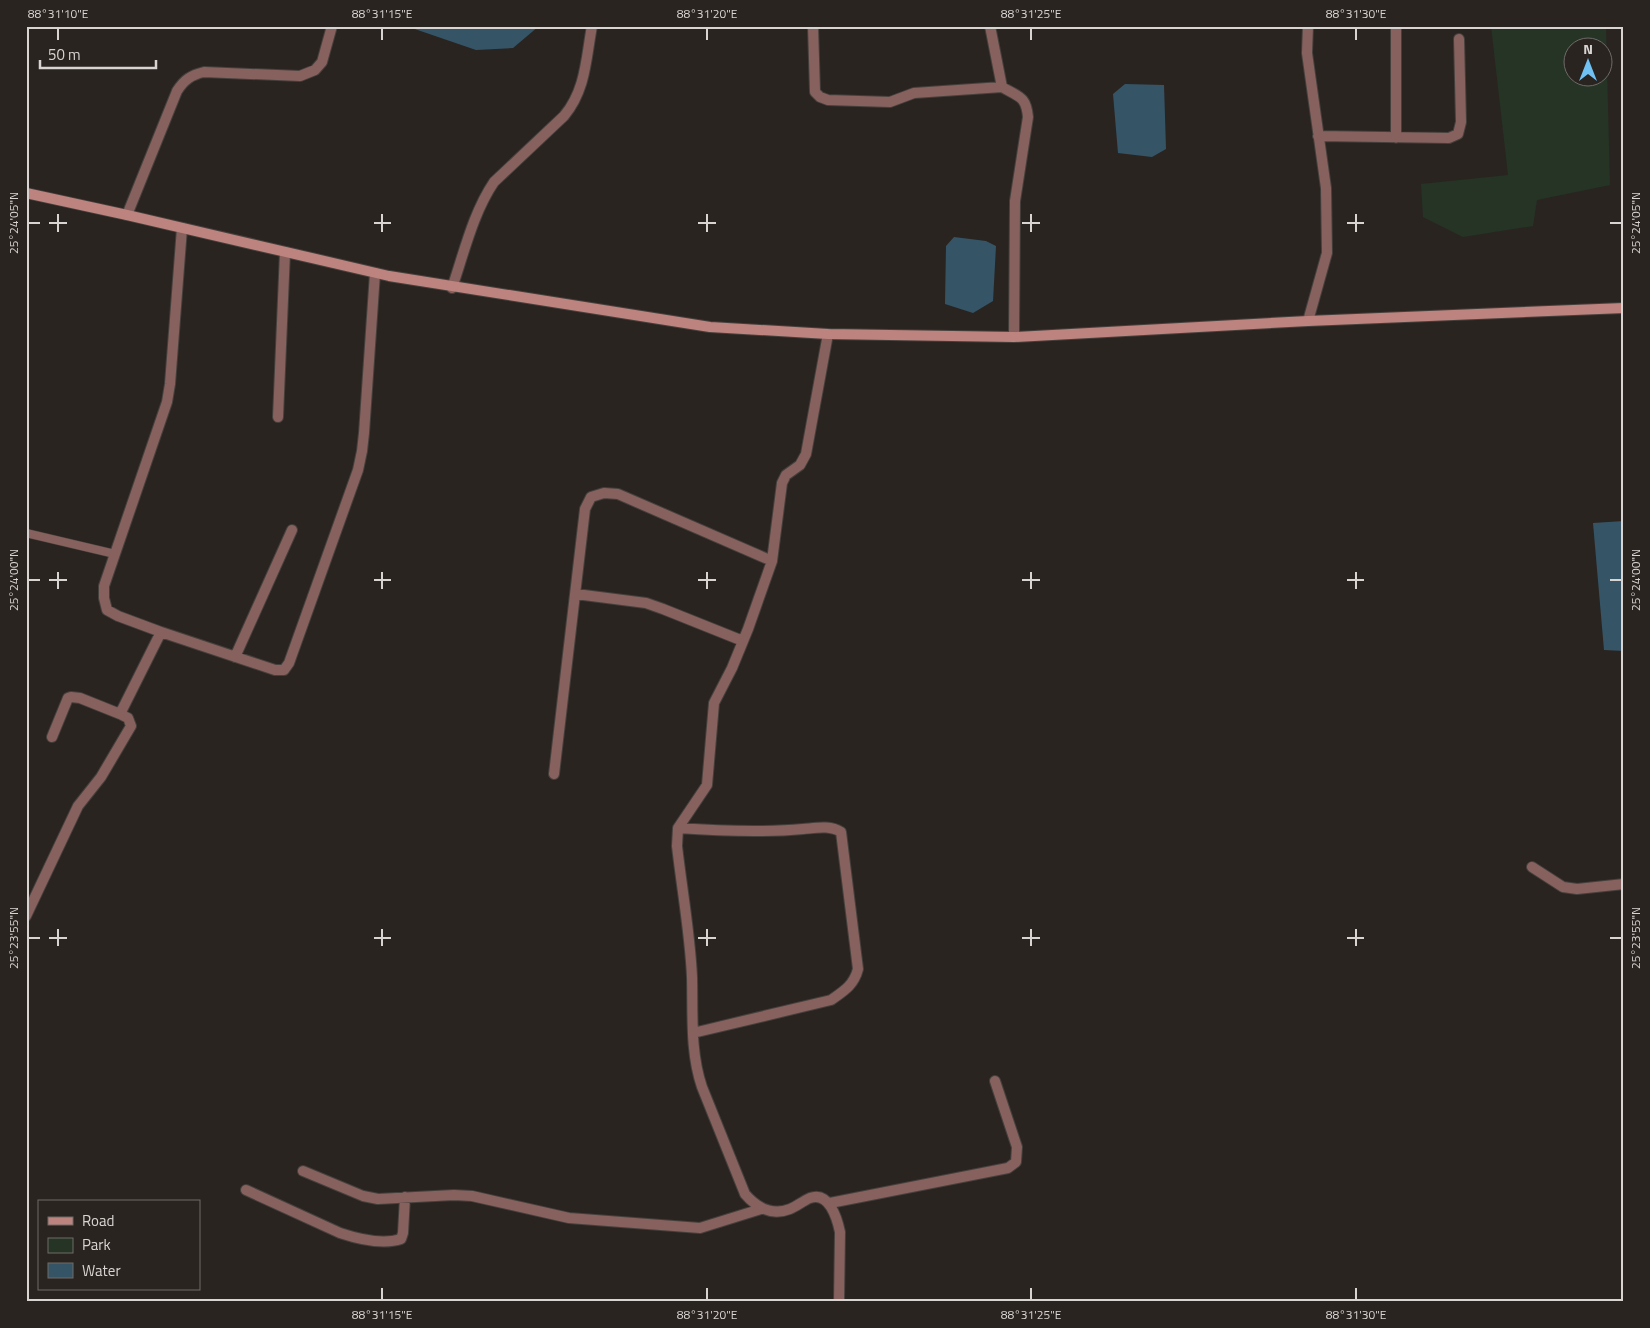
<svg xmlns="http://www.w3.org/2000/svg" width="1650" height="1328" viewBox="0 0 1650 1328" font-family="'Titillium Web',sans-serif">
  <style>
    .green { fill: #253425; fill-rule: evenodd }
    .water { fill: #355566 }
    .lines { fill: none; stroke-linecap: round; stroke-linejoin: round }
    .lane-casing { stroke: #46403d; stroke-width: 9 }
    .street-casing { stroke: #46403d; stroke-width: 12 }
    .secondary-casing { stroke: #46403d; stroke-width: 12 }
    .lane { stroke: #86615e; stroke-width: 8 }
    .street { stroke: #86615e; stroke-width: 10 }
    .secondary { stroke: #bd837e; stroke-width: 10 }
    .ticks { fill: none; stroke: #d8d4d2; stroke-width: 2 }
    .neatline { fill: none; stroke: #d8d4d2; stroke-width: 2 }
    .ticks-label { font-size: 12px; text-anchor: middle; fill: #d8d4d2 }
  </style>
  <rect width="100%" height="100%" fill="#2a2421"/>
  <path class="green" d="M1491,26h115l4,159 -73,15 -4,26 -70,11 -40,-20 -2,-33 87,-9zM1572,48h30v30h-30z"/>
  <path class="water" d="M406,26h133l-26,22 -37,2z
    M1125,84l39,1 2,64 -14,8 -34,-4 -5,-59z
    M954,237l32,4 10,5 -3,55 -20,12 -28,-9 1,-58z
    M1624,521v130l-20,-1 -11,-127z"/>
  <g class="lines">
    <defs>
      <path id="lane" d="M26,533l89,21"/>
      <path id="street" d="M813,26l2,66 5,5 8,3 62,2 24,-9 88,-6
        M990,26l12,61c17,10 24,9 26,30l-13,84 -1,136
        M1396,26v112
        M1318,136l131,2 9,-4 3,-12 -2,-83
        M127,215l50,-124c7,-11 14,-16 27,-19l96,4 15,-6 7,-8 10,-36
        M182,228l-12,156 -3,18 -63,184v12l3,12 11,6 43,16 114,38h9l5,-7 69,-193 4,-19 2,-18 11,-160
        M452,288c12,-35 21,-75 42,-106l70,-66c22,-26 22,-58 28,-90
        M1308,321l19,-68 -1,-65 -19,-135 1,-27
        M828,334l-22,120 -6,11 -14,10 -4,8 -10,78 -24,68 -16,39 -18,35 -7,82 -29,43 -1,18c5,44 13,87 15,131 1,37 -2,75 10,110l43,107c12,14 27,22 45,15 7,-3 13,-8 20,-11 19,-7 27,20 30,34l-1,70
        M278,417l7,-165
        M576,594l70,9 17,6 80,32
        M235,657l57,-127
        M52,737l16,-39 3,-1 9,1 40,16
        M554,774l31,-265 6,-12 13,-4 14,1 154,67
        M678,828c42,3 83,5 125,1 13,-1 27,-4 38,3l17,137c-4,16 -14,22 -27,31l-138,33
        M1532,867l31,20 14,2 47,-5
        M26,916l52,-110 23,-29 30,-51 -3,-8 -8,-4 41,-82
        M303,1171l60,25 15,3 76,-4 18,1 97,22 131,10 61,-19
        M246,1190l94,43c18,6 43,12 61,6l2,-6 2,-36
        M830,1203l178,-35 8,-6 1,-15 -22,-66"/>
      <path id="secondary" d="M26,193l101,22 262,61 321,51 118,7 186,3 294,-16 316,-13"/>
    </defs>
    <use href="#lane" class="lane-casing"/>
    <use href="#street" class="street-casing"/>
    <use href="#secondary" class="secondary-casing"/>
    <use href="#lane" class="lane"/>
    <use href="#street" class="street"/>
    <use href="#secondary" class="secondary"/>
  </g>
  <path class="ticks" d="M58,28v12M382,28v12M707,28v12M1031,28v12M1356,28v12M58,214v18M382,214v18M707,214v18M1031,214v18M1356,214v18M28,223h12M49,223h18M374,223h17M698,223h18M1022,223h18M1347,223h17M1610,223h12M58,572v17M382,572v17M707,572v17M1031,572v17M1356,572v17M28,580h12M49,580h18M374,580h17M698,580h18M1022,580h18M1347,580h17M1610,580h12M58,929v17M382,929v17M707,929v17M1031,929v17M1356,929v17M28,938h12M49,938h18M374,938h17M698,938h18M1022,938h18M1347,938h17M1610,938h12M382,1288v12M707,1288v12M1031,1288v12M1356,1288v12"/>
  <rect width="1650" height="1328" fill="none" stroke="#2a2421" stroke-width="55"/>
  <rect x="38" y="1200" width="162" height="90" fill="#2a2421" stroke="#706a68"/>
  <rect x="48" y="1217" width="25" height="8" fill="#bd837e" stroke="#706a68"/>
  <text x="82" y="1226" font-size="15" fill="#d8d4d2">Road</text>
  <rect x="48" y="1238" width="25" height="15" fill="#253425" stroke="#706a68"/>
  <text x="82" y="1250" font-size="15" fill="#d8d4d2">Park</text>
  <rect x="48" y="1263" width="25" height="15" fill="#355566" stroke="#706a68"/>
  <text x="82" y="1276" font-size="15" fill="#d8d4d2">Water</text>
  <g transform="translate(1588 62)"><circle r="24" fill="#2a2421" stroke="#706a68"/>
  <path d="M0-4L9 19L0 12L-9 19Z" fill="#70c1f4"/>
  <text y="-8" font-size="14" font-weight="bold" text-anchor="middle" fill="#d8d4d2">N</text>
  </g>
  <path d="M40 60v8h116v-8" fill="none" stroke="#d8d4d2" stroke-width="2.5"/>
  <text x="48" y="60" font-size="15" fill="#d8d4d2" stroke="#2a2421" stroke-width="4" paint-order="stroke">50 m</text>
  <rect x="28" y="28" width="1594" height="1272" class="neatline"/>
  <g class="ticks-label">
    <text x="58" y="18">88°31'10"E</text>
    <text x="382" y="18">88°31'15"E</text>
    <text x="707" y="18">88°31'20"E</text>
    <text x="1031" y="18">88°31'25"E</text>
    <text x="1356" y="18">88°31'30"E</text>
    <text transform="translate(14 223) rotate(-90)" y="4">25°24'05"N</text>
    <text transform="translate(1636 223) rotate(-90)" y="4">25°24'05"N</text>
    <text transform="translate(14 580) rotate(-90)" y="4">25°24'00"N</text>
    <text transform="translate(1636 580) rotate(-90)" y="4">25°24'00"N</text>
    <text transform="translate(14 938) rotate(-90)" y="4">25°23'55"N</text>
    <text transform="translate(1636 938) rotate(-90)" y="4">25°23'55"N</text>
    <text x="382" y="1319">88°31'15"E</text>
    <text x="707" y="1319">88°31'20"E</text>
    <text x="1031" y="1319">88°31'25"E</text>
    <text x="1356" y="1319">88°31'30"E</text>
  </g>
</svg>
